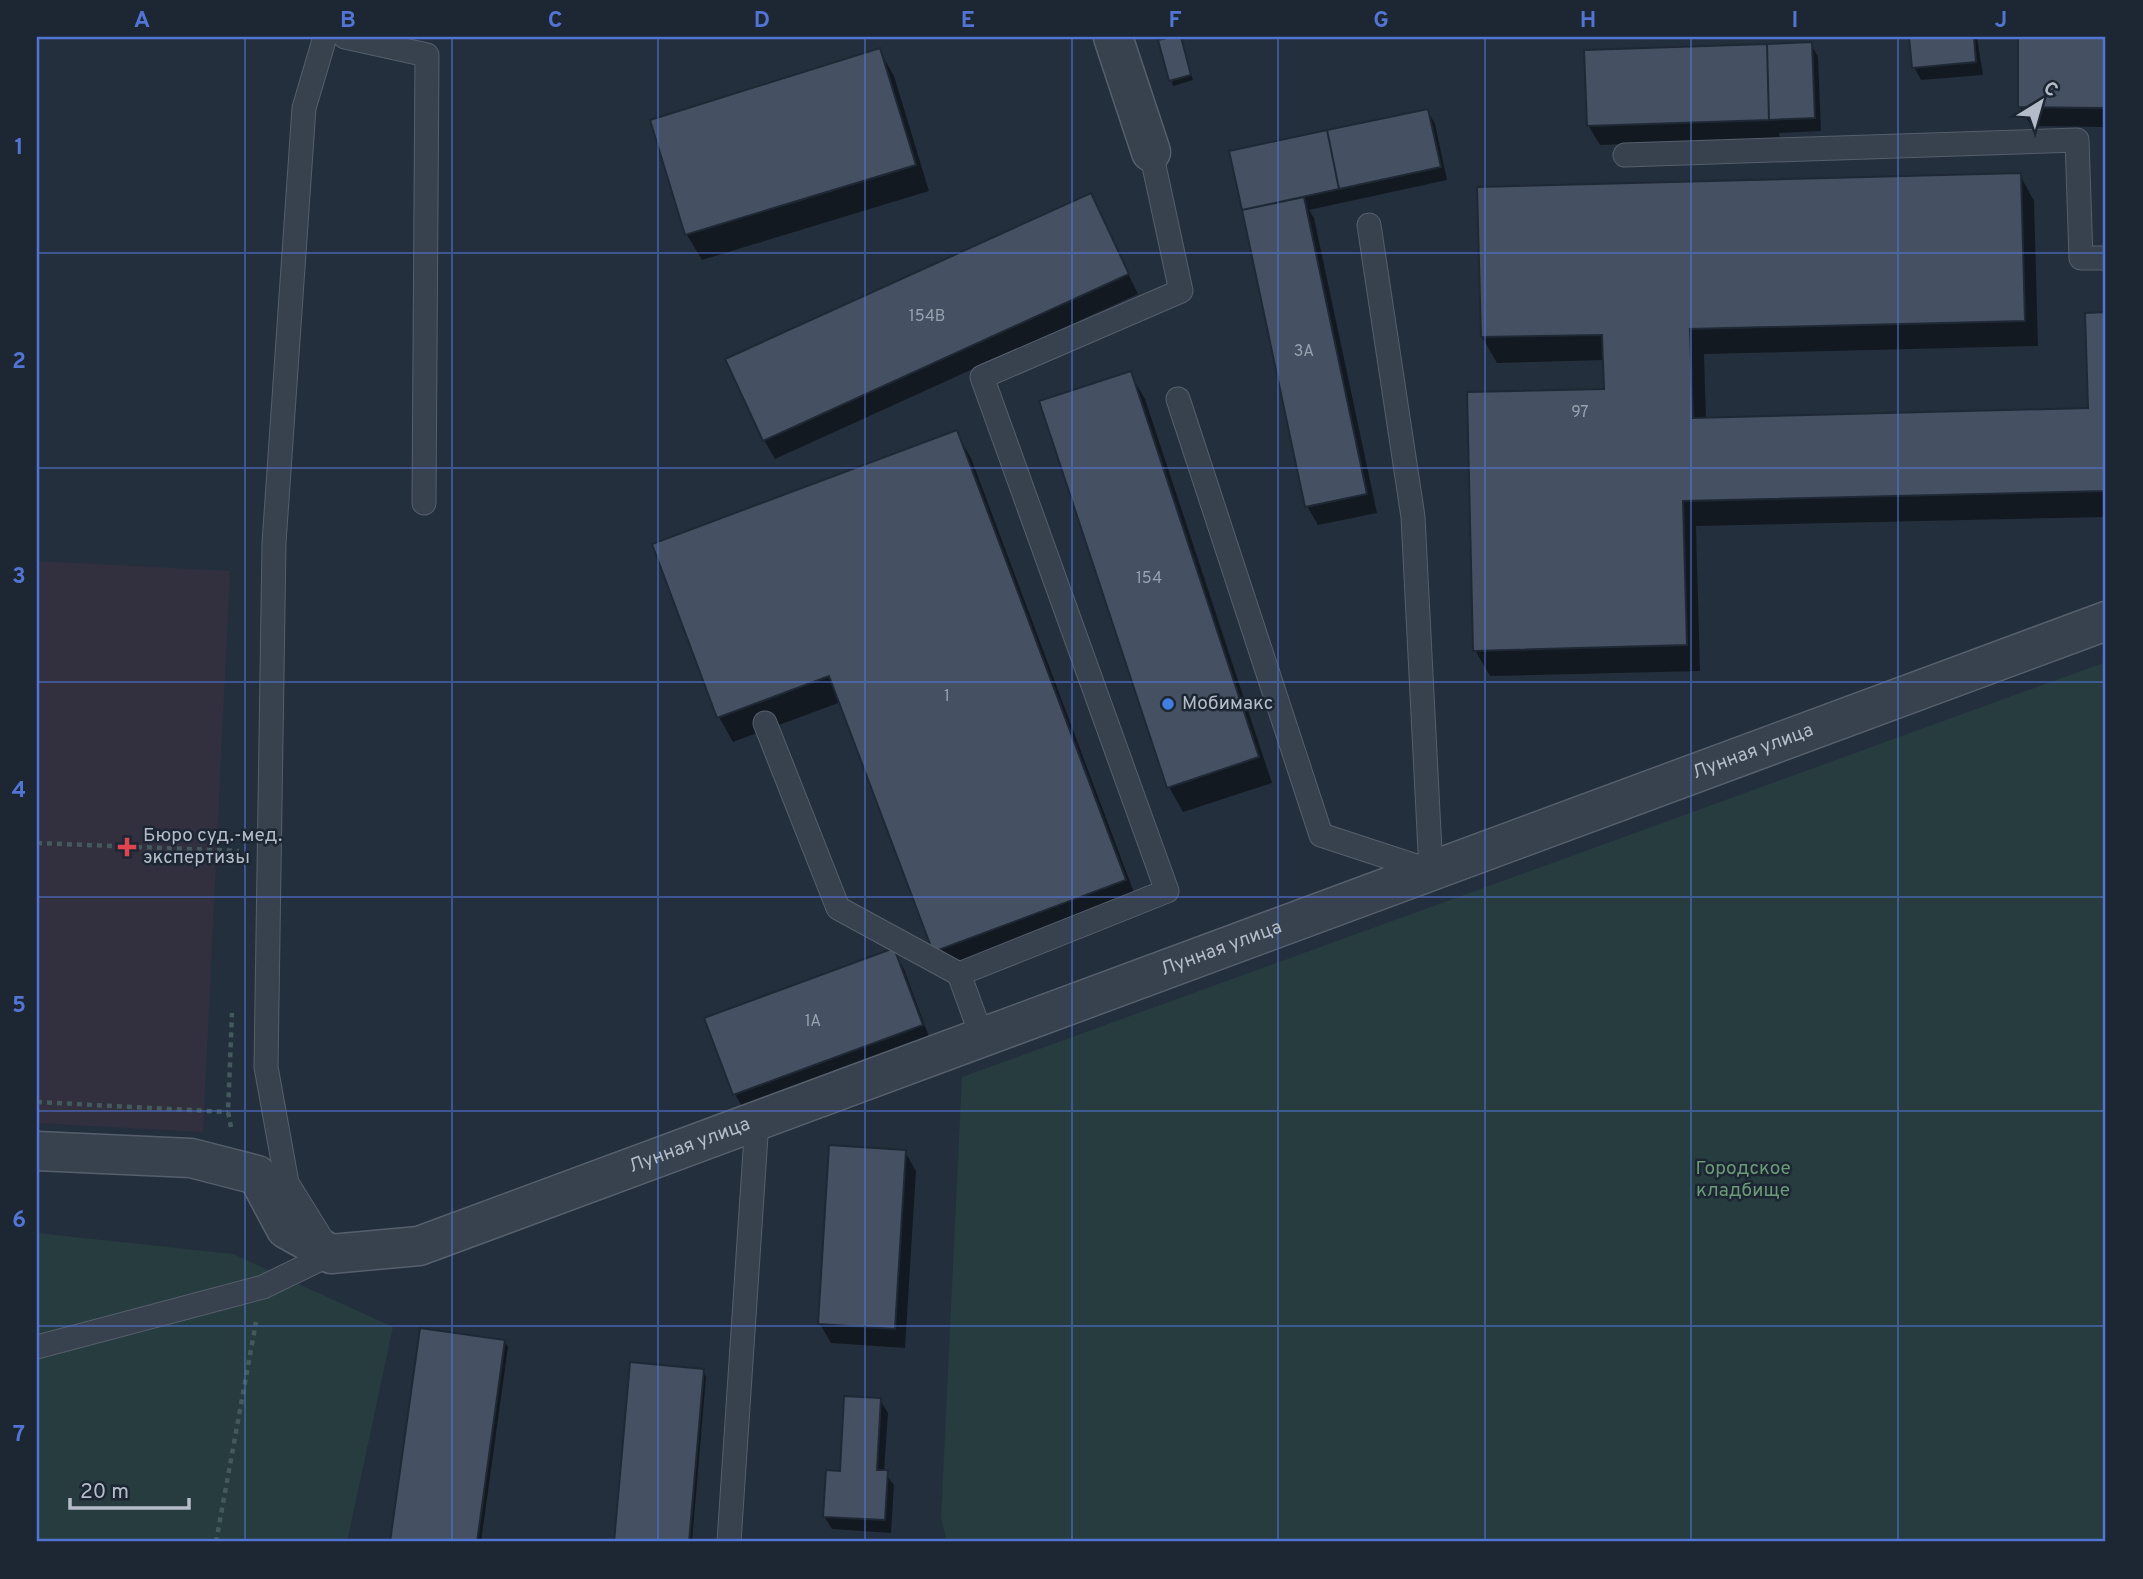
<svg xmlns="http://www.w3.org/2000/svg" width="2143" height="1579" viewBox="0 0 2143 1579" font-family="Overpass,sans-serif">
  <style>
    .medical { fill: #32303f }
    .green { fill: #263c3f }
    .shadow { fill: #0007 }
    .building { fill: #455162; stroke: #1f2835; stroke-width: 2 }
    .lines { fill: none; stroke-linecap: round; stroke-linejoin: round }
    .service-casing { stroke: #565f6c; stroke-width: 25 }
    .minor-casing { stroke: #565f6c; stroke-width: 41 }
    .path { stroke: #44595c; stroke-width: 4.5; stroke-dasharray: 5 5; stroke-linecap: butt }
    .service { stroke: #38414e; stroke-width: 23 }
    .minor { stroke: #38414e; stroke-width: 38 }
    .grid { fill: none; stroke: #5274d3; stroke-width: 2; stroke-opacity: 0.55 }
    .shop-dot { fill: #3f7fe0; stroke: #1d2633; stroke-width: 2.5 }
    .health-dot { fill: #e0444e; stroke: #1d2633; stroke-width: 2.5 }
    .labels { text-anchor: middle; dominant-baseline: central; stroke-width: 5; stroke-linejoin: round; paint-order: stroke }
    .number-label { font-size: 16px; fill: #98a1af }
    .poi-label { font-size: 19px; fill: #b4bcc9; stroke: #1d2633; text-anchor: start }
    .street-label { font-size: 19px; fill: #b4bcc9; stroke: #1d2633 }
    .park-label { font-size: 19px; fill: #6b9a76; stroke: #1d2633 }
    .neatline { fill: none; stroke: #5274d3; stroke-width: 2.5 }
    .grid-label { font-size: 23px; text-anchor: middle; font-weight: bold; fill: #5274d3 }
  </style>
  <rect width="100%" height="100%" fill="#242f3e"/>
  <path class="medical" d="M37,561l193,10 -27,561 -166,-9z"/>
  <path class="green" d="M2106,662v880h-1159l-6,-23 21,-442z
    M37,1233l196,21 160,73 -46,215h-310z"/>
  <path class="shadow" d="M1179,37l14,43 -20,6 -13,-44z
    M1911,37h66l6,38 -62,5 -7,-13z
    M2020,37h86v90l-75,-1 -11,-19z
    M1811,44l7,13 3,74 -42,2 1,6 -180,6 -12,-20z
    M879,50l15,26 35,115 -227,69 -15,-25 -35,-114z
    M1428,111l7,13 12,56 -138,30 5,8 63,295 -59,12 -11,-19 -75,-354z
    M2020,175l14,26 4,145 -334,8 2,65 384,-9 -3,-95 19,-1v203l-410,9 4,145 -210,5 -15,-26 130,-260v-30l-108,3 -15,-26z
    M1090,195l48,99 -363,165 -11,-19z
    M1130,373l15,26 127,384 -89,29 -14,-25z
    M957,433l14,25 168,448 -190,71 -108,-275 -108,40 -14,-25z
    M893,950l11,19 28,76 -186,69 -11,-20z
    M905,1152l11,19 -11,177 -74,-5 -11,-19z
    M422,1330l82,11 4,6 -27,195h-89z
    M632,1364l71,7 3,6 -14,165h-76z
    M880,1400l8,13 -4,59 10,13 -3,48 -59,-4 -8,-13 18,-43z"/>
  <path class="building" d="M1172,37h9l10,38 -22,6 -11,-41z
    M1909,37h65l2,25 -64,6z
    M2018,37h88v71l-88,-1z
    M1812,42l3,76 -46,2 -2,-76z
    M1767,44l2,76 -182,6 -3,-76z
    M880,48l36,117 -231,70 -35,-115z
    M1428,109l13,58 -102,22 -12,-59z
    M1327,130l12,59 -97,21 -13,-59z
    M2021,173l4,148 -335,8 3,89 395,-10 -3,-95 21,-1v179l-423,10 4,144 -214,6 -6,-259 137,-3 -2,-54 -121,2 -4,-150z
    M1091,193l38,81 -366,167 -38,-82z
    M1304,197l63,297 -62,13 -63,-297z
    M1131,371l128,386 -92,31 -128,-387z
    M957,430l169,450 -193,72 -104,-276 -112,42 -65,-174z
    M894,948l29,77 -190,70 -29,-77z
    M829,1145l77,5 -11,179 -77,-5z
    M420,1328l85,12 -28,202h-87z
    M630,1362l74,7 -15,173h-75z
    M844,1396l37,2 -4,72h11l-3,50 -62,-3 3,-47 14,1z"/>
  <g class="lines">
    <defs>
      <path id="service" d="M345,37l82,18 -3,448
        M1625,155l452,-15 4,118h25
        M1178,399l143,436 110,36 -18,-354 -44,-292
        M765,723l73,185 121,66 23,63
        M959,974l208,-83 -185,-514 199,-86 -30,-139
        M37,1347l226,-60 68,-33 -44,-71 -21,-116 8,-524 30,-435 21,-71
        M729,1542l28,-421"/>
      <g id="minor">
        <path d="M1113,37l38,115"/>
        <path id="s1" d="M37,1151l154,7 66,17 29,54 45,25 88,-8 1687,-625"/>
      </g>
    </defs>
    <use href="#service" class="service-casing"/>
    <use href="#minor" class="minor-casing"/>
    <path class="path" d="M37,843l202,8
      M37,1102l191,10
      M231,1127l-3,-15 4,-99
      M216,1542l40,-220"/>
    <use href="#service" class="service"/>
    <use href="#minor" class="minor"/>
  </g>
  <path class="grid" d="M245,37v1505M452,37v1505M658,37v1505M865,37v1505M1072,37v1505M1278,37v1505M1485,37v1505M1691,37v1505M1898,37v1505M37,253h2069M37,468h2069M37,682h2069M37,897h2069M37,1111h2069M37,1326h2069"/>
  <circle class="shop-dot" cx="1168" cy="704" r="7"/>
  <path class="health-dot" d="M123.5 836.5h7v7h7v7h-7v7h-7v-7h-7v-7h7z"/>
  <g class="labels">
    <g class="number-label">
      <text x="927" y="317">154В</text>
      <text x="1304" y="352">3А</text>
      <text x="1580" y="413">97</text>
      <text x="1149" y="579">154</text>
      <text x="947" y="697">1</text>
      <text x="813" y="1022">1А</text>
    </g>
    <g class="poi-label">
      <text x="1182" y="704">Мобимакс</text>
      <text x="143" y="836">Бюро суд.-мед.<tspan x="143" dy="22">экспертизы</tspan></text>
    </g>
    <g class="street-label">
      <text stroke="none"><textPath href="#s1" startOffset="1846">Лунная улица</textPath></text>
      <text stroke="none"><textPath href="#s1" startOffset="1279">Лунная улица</textPath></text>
      <text stroke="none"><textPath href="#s1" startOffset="712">Лунная улица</textPath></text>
    </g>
    <g class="park-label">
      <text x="1743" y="1169">Городское<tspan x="1743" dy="22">кладбище</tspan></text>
    </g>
  </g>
  <rect width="2143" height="1579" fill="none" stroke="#1d2633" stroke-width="77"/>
  <g transform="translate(2041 102) rotate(37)" stroke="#1d2633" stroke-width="5" paint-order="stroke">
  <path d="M0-5L12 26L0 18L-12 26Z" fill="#b4bcc9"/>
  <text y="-10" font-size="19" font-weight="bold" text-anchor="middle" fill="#b4bcc9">С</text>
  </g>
  <path d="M70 1498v10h119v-10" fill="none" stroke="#b4bcc9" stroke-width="3.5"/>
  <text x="80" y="1498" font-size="21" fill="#b4bcc9" stroke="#1d2633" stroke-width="5" paint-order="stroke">20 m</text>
  <rect x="38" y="38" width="2066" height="1502" class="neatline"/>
  <g class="grid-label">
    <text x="142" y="27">A</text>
    <text x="348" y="27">B</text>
    <text x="555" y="27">C</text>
    <text x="762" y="27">D</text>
    <text x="968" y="27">E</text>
    <text x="1175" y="27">F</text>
    <text x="1381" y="27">G</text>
    <text x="1588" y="27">H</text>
    <text x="1795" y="27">I</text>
    <text x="2001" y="27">J</text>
    <text x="19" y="154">1</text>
    <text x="19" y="368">2</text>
    <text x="19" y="583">3</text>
    <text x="19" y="797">4</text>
    <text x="19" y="1012">5</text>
    <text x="19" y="1227">6</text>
    <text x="19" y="1441">7</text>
  </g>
</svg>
